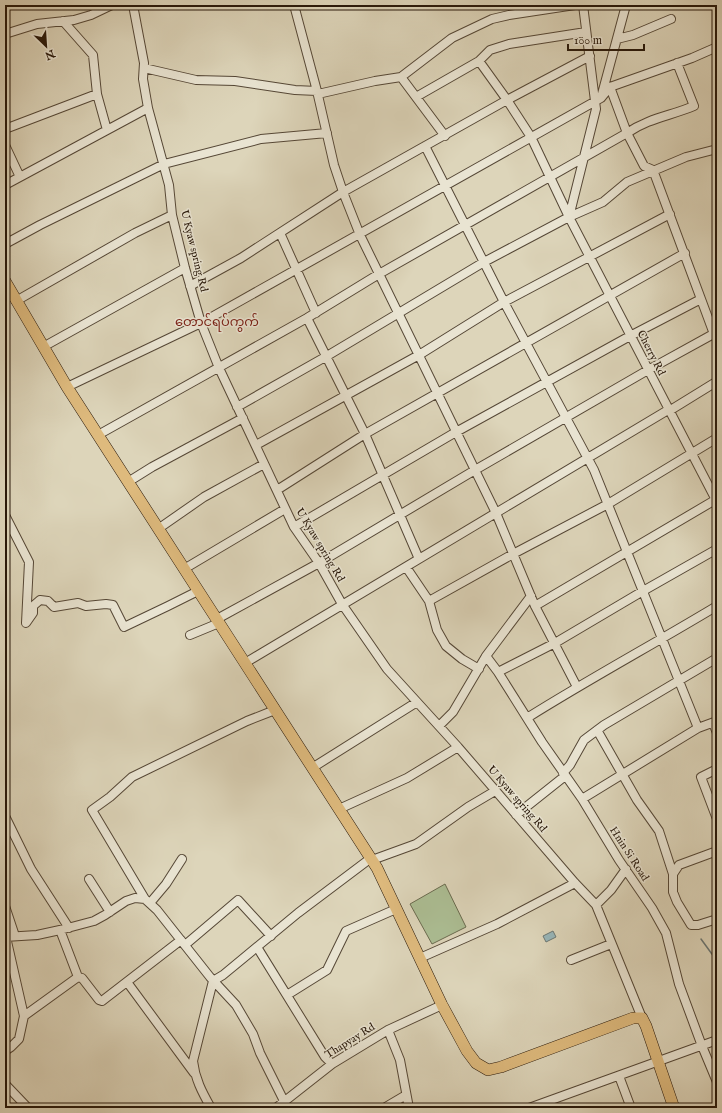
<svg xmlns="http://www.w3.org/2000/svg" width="722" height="1113" viewBox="0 0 722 1113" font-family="'IM FELL English','Noto Sans Myanmar',serif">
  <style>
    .green { fill: #acbe94; stroke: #6a6b4f }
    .water { fill: #97b6ba; stroke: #6b7774 }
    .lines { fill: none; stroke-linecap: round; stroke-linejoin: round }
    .stream { stroke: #6b7774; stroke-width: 1.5 }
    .minor-casing { stroke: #554736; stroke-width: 10 }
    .highway-casing { stroke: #28180a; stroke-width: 12 }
    .minor { stroke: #e9e4d2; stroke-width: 8 }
    .highway { stroke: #deba7d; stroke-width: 11 }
    .labels { text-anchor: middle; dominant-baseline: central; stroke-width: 3; stroke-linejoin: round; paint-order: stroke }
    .street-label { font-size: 11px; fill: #28180a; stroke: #e9e4d2 }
    .quarter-label { font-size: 13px; fill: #7a1f14; stroke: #e9e4d2 }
  </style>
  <rect width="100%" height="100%" fill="#ddd5ba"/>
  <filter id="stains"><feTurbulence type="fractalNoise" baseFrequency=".005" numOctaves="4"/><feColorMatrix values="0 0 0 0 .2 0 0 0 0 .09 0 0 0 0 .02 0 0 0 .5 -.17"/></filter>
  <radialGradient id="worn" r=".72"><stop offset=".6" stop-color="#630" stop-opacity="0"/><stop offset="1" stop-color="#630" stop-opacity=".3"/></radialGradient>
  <path class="green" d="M445,884l21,43 -34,17 -22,-40z"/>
  <path class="water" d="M553,931l3,6 -10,5 -3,-6z"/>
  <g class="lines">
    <path class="stream" d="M701,939l16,22"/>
    <defs>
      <path id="minor" d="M133,5l11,58 -1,16 5,29 21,77 3,30 13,53 16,55 18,45 75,159 25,36 23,41 45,65 71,78 117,136 21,22 46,113
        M294,5l23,86 17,74 9,27 17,43 136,278 39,93 42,81
        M63,21l30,34 4,39 10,36
        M5,34l32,-10 37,-4 17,-5 21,-10
        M617,39l16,-4 38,-16
        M479,61l28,39 24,37 38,80 148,285
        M144,68l52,12 39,1 60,9 22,1
        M401,77l44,59
        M610,87l82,-29 25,-11
        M318,94l57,-13 26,-4 51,-39 40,-19 17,-4 66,-10
        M602,94l24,-89
        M416,97l63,-36 11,-11 19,-6 77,-12
        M5,129l92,-35
        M5,145l15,32
        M5,185l143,-77
        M670,214l-166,88 90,168 104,258
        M569,217l27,-108 -13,-104
        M280,233l36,80
        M5,244l35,-19 124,-61 97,-25 66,-6
        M190,286l51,-28 102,-66 164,-92 83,-44
        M16,301l119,-68 37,-18
        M307,318l58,116 54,125
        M43,347l142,-79
        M67,387l134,-64 400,-225 9,-11 17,46c22,-15 43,-17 67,-27l-17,-43
        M237,407l90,-51 157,-94 85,-45 34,-15 24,-20 59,-25 31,-8
        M669,411l47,-29
        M98,435l209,-117 72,-44 248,-141 17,33 9,4 61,164
        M256,445l163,-90 85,-53 -79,-156
        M128,482l24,-15 91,-49
        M277,490l88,-56 320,-181
        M5,515l24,47 -3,61 7,-10v-7l7,-6 8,1 6,6 24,-4 8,3 20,-2 7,1 11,22 44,-21 30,-15
        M294,527l162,-95 174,-96 71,-37
        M158,529l46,-32 60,-33
        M406,567l23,34 8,29 9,16 16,13 17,10
        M184,569l101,-60
        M429,601l84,-47 95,-50 109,-66
        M535,606l180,-106
        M217,619l102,-56 156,-93 173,-100 69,-38
        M190,635l29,-12
        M486,656l12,16 44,70 40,57 37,61 33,48 14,25 13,51 23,62 15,36
        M245,663l423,-253
        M498,672l57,-29 88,-52 74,-42
        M527,718c62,-39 127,-74 190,-112
        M713,723l4,10
        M439,726l14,-14 33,-56 45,-60
        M597,730l40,70 22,31 14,43
        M312,768l105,-66
        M717,769l-16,8 16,42
        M563,773l7,-8 14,-25 20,-15 113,-67
        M582,799l116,-71 19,-7
        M339,809l68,-31 51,-31
        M516,815l49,-39
        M5,816l26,53 38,59
        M717,851l-38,14 -6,9v18l4,10 14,23h7l19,-6
        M372,860l44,-16 52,-37 27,-16
        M89,879l21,33
        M145,899l-53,-89 18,-13 22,-20 115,-56 28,-11
        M150,903l16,-19 16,-25
        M596,905l15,-15 15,-21
        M5,906l10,30
        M60,930l18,47
        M5,937l32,-2 23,-5 34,-9 11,-6 21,-14 9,-3 10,1 12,11 53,67 26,28 17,29 7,19 24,48
        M185,945l53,-45 33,36
        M257,947l68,110 7,7
        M420,958l77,-34 78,-41
        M571,960l40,-16
        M78,977l4,1 17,22 3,1 79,-61
        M127,982l67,91
        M287,995l40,-25 19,-39 50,-22
        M24,1016l54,-39
        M388,1030l12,30 9,48
        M5,1051l6,-4 8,-8 5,-23 -18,-79
        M619,1076l12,32
        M5,1084l23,24
        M211,1108c-9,-16 -16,-29 -18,-47l20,-80 10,-6 75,-62 73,-55
        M276,1108l56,-44 56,-34 54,-25
        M384,1108l22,-13
        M529,1108l188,-68"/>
      <path id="highway" d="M5,281l62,106 310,481 65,137 25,46 9,12 12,7 13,-3 132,-49h9l4,8 28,82"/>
    </defs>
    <use href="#minor" class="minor-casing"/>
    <use href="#highway" class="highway-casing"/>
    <use href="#minor" class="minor"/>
    <use href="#highway" class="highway"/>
  </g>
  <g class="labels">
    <g class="street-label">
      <text transform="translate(194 251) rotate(76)">U Kyaw spring Rd</text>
      <text transform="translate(651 353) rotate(63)">Cherry Rd</text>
      <text transform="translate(320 545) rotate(59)">U Kyaw spring Rd</text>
      <text transform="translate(517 799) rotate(49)">U Kyaw spring Rd</text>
      <text transform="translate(629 854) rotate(57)">Hnin Si Road</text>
      <text transform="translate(350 1041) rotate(-32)">Thapyay Rd</text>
    </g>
    <g class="quarter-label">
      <text x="217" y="322">တောင်ရပ်ကွက်</text>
    </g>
  </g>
  <rect width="722" height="1113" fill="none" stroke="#ddd5ba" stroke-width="20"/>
  <rect x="6" y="6" width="710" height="1101" fill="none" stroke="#28180a" stroke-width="2"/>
  <rect x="10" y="10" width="702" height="1093" fill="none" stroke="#28180a"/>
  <g transform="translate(46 46) rotate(155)" stroke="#e9e4d2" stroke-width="3" paint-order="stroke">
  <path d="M0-3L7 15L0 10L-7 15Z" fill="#28180a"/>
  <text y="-6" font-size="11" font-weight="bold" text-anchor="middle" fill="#28180a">N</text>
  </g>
  <path d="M568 44v6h76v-6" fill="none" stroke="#28180a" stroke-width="2"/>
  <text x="574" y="44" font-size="12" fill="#28180a" stroke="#e9e4d2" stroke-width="3" paint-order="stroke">100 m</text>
  <rect width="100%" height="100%" filter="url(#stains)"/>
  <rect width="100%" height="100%" fill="url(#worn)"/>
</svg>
